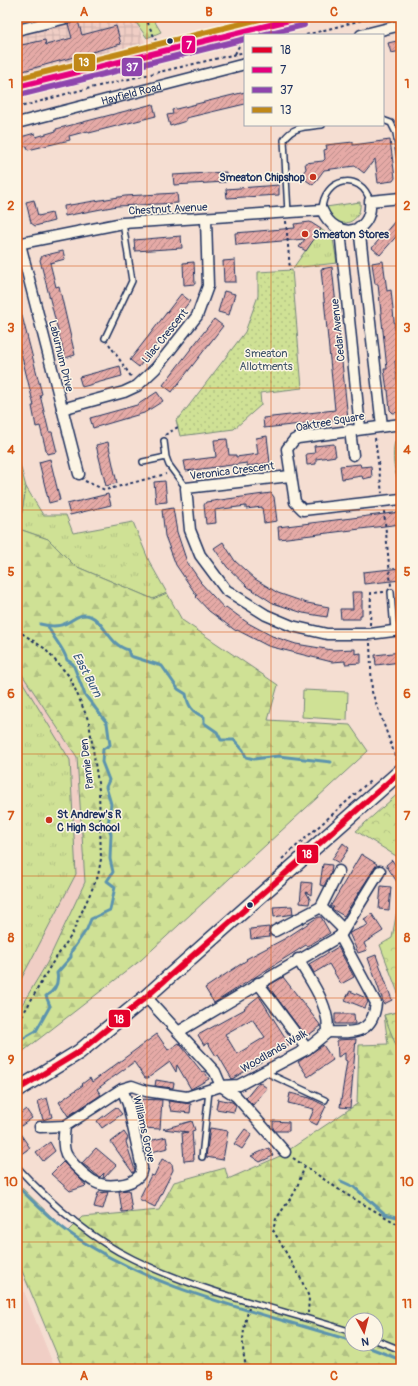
<svg xmlns="http://www.w3.org/2000/svg" width="418" height="1386" viewBox="0 0 418 1386" font-family="Pangolin,sans-serif">
  <style>
    .built { fill: #f0cec5 }
    .industrial { fill: url(#industrial-grid) }
    .grass { fill: url(#grass-tufts); stroke: #75887a }
    .forest { fill: url(#forest-firs); stroke: #75887a; fill-rule: evenodd }
    .park { fill: url(#park-crowns); stroke: #75887a }
    .garden { fill: url(#garden-dots); stroke: #75887a }
    .pitch { fill: #cfe195; stroke: #75887a }
    .lines { fill: none; stroke-linecap: round; stroke-linejoin: round }
    .stream { stroke: #5c94ae; stroke-width: 3 }
    .building { fill: url(#building-hatch); stroke: #1b2f5e; fill-rule: evenodd }
    .service-casing { stroke: #1b2f5e; stroke-width: 8 }
    .minor-casing { stroke: #1b2f5e; stroke-width: 13 }
    .tertiary-casing { stroke: #1b2f5e; stroke-width: 15 }
    .secondary-casing { stroke: #1b2f5e; stroke-width: 17 }
    .path { stroke: #1b2f5e; stroke-width: 2; stroke-dasharray: 3 3; stroke-linecap: butt }
    .service { stroke: #fcf5e5; stroke-width: 5 }
    .minor { stroke: #fcf5e5; stroke-width: 10 }
    .tertiary { stroke: #fcf5e5; stroke-width: 12 }
    .secondary { stroke: #fcf5e5; stroke-width: 14 }
    .bus-1-casing { stroke: #fcf5e5; stroke-width: 9 }
    .bus-2-casing { stroke: #fcf5e5; stroke-width: 9 }
    .bus-3-casing { stroke: #fcf5e5; stroke-width: 9 }
    .bus-4-casing { stroke: #fcf5e5; stroke-width: 9 }
    .bus-1 { stroke: #e4002b; stroke-width: 6 }
    .bus-2 { stroke: #e5007d; stroke-width: 6 }
    .bus-3 { stroke: #8e44ad; stroke-width: 6 }
    .bus-4 { stroke: #c08818; stroke-width: 6 }
    .grid { fill: none; stroke: #d45514; stroke-width: 1; stroke-opacity: 0.55 }
    .bus-dot { fill: #1b2f5e; stroke: #fcf5e5; stroke-width: 1.5 }
    .poi-dot { fill: #c8321e; stroke: #fcf5e5; stroke-width: 1.5 }
    .labels { text-anchor: middle; dominant-baseline: central; stroke-width: 3; stroke-linejoin: round; paint-order: stroke }
    .street-label { font-size: 11px; fill: #1b2f5e; stroke: #fcf5e5 }
    .poi-label { font-size: 11px; font-weight: bold; fill: #1b2f5e; stroke: #fcf5e5; text-anchor: start }
    .park-label { font-size: 11px; fill: #3f5369; stroke: #fcf5e5 }
    .water-label { font-size: 12px; font-style: italic; fill: #365980; stroke: #fcf5e5 }
    .line-badge { stroke: #fcf5e5; stroke-width: 1.5 }
    .badge-label { font-size: 11px; text-anchor: middle; font-weight: bold; fill: #fff }
    .neatline { fill: none; stroke: #d45514; stroke-width: 1.5 }
    .grid-label { font-size: 13px; text-anchor: middle; font-weight: bold; fill: #d45514 }
  </style>
  <defs>
    <pattern id="industrial-grid" width="8" height="8" patternUnits="userSpaceOnUse"><rect width="8" height="8" fill="#f0cec5"/><path d="M0 4h8M4 0v8" fill="none" stroke="#cdb1ac"/></pattern>
    <pattern id="grass-tufts" width="24" height="20" patternUnits="userSpaceOnUse"><rect width="24" height="20" fill="#cfe195"/><path d="M3 7l-1-3M5 7V3M7 7l1-3M15 17l-1-3M17 17v-4M19 17l1-3" fill="none" stroke="#b1c183"/></pattern>
    <pattern id="forest-firs" width="22" height="20" patternUnits="userSpaceOnUse"><rect width="22" height="20" fill="#cfe195"/><path d="M5 1l3.5 6h-7zM16 11l3.5 6h-7z" fill="#b1c183"/></pattern>
    <pattern id="park-crowns" width="20" height="18" patternUnits="userSpaceOnUse"><rect width="20" height="18" fill="#cfe195"/><path d="M2 6a3 3 0 1 1 6 0M12 15a3 3 0 1 1 6 0" fill="none" stroke="#b1c183"/></pattern>
    <pattern id="garden-dots" width="8" height="8" patternUnits="userSpaceOnUse"><rect width="8" height="8" fill="#cfe195"/><path d="M2 2h.1M6 6h.1" fill="none" stroke="#b1c183" stroke-width="1.8" stroke-linecap="round"/></pattern>
    <pattern id="building-hatch" width="6" height="6" patternUnits="userSpaceOnUse"><rect width="6" height="6" fill="#e5aaa6"/><path d="M-1 1l2-2M0 6l6-6M5 7l2-2" fill="none" stroke="#b98b8a"/></pattern>
  </defs>
  <rect width="100%" height="100%" fill="#f5ded2"/>
  <filter id="ink" filterUnits="userSpaceOnUse"><feTurbulence type="fractalNoise" baseFrequency=".025" numOctaves="2"/><feDisplacementMap in="SourceGraphic" scale="8" xChannelSelector="R" yChannelSelector="G"/><feConvolveMatrix kernelMatrix="1 2 1 2 8 2 1 2 1" color-interpolation-filters="sRGB"/></filter>
  <g filter="url(#ink)">
    <path class="built" d="M17,671l4,2 56,84 8,125 -38,81 -30,50z
      M17,1274l38,95h-38z"/>
    <path class="industrial" d="M17,17h117l11,26 -128,34z"/>
    <path class="grass" d="M360,202c3,24 -28,30 -34,5z
      M321,229l12,10 4,24 -44,5z
      M26,487l17,28h23l7,18 60,-11 16,39 18,32 -14,6 -78,-33 -27,-27 -29,-10z
      M17,673l53,87 6,114 -59,113z"/>
    <path class="forest" d="M132,17h20l9,15 -14,6z
      M17,453l9,34 -7,42 29,10 27,27 78,33 14,-6 15,27 96,65 -10,35 82,5 18,26 -227,209 -124,96v-43l30,-50 38,-81 -8,-125 -56,-84 -4,-2z
      M401,1011v358h-338l-46,-110v-76l50,49 15,-15 77,-7 15,-28 51,-14 3,11 52,-23 77,-52 2,-59 29,-1 -4,-29zM352,1320h24v24h-24z"/>
    <path class="park" d="M401,438v46c-8,-9 -9,-31 -6,-43z
      M401,791v68l-45,-28z
      M401,888v113l-21,-56 12,-7z
      M401,1011v47l-17,-43z"/>
    <path class="garden" d="M292,270l10,118 -42,5 1,12 -27,24 -54,7 -4,-16 5,-4 64,-84 13,-36v-24z"/>
    <path class="pitch" d="M303,690l45,2 -1,28 -45,-3z"/>
    <g class="lines">
      <path class="stream" d="M40,624c7,2 18,3 24,0 8,-2 14,-12 26,-8 15,6 18,28 38,34l2,6 32,10 16,23 8,5c2,12 6,18 18,23v6l13,9 4,8h13l9,10 3,7 8,2 24,-3 53,6
        M17,1042l19,-11 14,-25 -4,-10c9,-5 13,-13 11,-23l14,-16v-5l16,-23 4,-10 19,-9 5,-23 -8,-6 6,-9 -3,-13 1,-25 -3,-9 3,-21 -5,-17 3,-7 -7,-18 1,-13 7,-4 -3,-22 -22,-28 -12,-31 -6,-4c-4,-14 -14,-21 -19,-34
        M341,1181l13,6 31,27 16,4
        M21,1190c17,16 33,33 53,46 87,58 181,74 278,105
        M360,1344l41,16"/>
    </g>
    <path class="building" d="M78,21l4,14 34,-9 5,18 -98,27 -6,-25 28,-6 1,5 26,-7 -4,-14z
      M401,40v11l-10,2 -3,-10z
      M245,92v12l-59,14v3l-16,5 -3,-11 6,-1 -1,-4z
      M153,104l3,12 -67,17 -1,-2 -19,5 1,4 -17,4 -25,6 -1,-4 -10,3v-11l18,-5 1,4 20,-6v-2z
      M390,140l5,38 -2,3 -15,2 -3,-24 -11,14 -9,-7 -31,4 -11,15 -13,-9 6,-7 -1,-6 18,-2 2,-2 -1,-9 3,-1 -1,-4 27,-3v3z
      M226,172v10l-52,3 -1,-10z
      M279,185v10l-52,3 -1,-9z
      M177,193l1,10 -61,3 -52,10 -1,-10 61,-10z
      M34,200l4,16 14,-3 2,8 -19,5 -4,-3 -5,-21z
      M401,214v17l-21,24 -8,-7z
      M310,222l11,7 -15,22 -7,-4 6,-8 -69,6 -1,-12 60,-5 -1,-4z
      M181,236l1,12 -47,3 -1,-11z
      M63,251l2,8 -15,4 6,24 3,-1 16,69 -10,3 -25,-98 2,-4z
      M235,260l1,22h-12l-1,-21z
      M383,261l4,30 4,-1 7,70 -3,1 6,51 -8,1 -3,-3 -2,-20h-1l-3,-21h3l-9,-85h-3l-3,-21z
      M194,262l1,22 -11,1 -1,-22z
      M332,267l16,152 -84,9 -1,-10 72,-8 -14,-141z
      M224,291l11,3 -6,21 -11,-3z
      M181,294l9,7 -51,66 -9,-7z
      M20,308l22,86 -2,1 9,37h3l5,20 -10,2 -7,-28 -4,1 -4,-21h2l-17,-69v-28z
      M214,319l9,7 -51,66 -9,-7z
      M120,366l2,10 -40,11 -3,-10z
      M157,392l6,9 -19,12 -51,15 -3,-10 47,-13z
      M267,436l3,27 -23,3v-3l-61,8 -2,-10 32,-4 -2,-17 13,-1 2,16h7v2l22,-3 -2,-16z
      M108,442l9,41 -11,3 -10,-41z
      M334,444l2,12 -20,3v5l-9,1 -1,-11 9,-1 -1,-7z
      M50,459l10,41 -11,3 -10,-41z
      M360,464l1,3 10,-1 1,11 -9,2 -1,-3 -20,3 -2,-13z
      M165,481l2,21 -11,1 -2,-21z
      M271,493l3,4 3,24 -13,2 -2,-16 -16,2v-3l-31,4 1,13 -10,1 -2,-19 2,-3z
      M108,494l3,11 -41,10 -3,-11z
      M173,508l4,24 10,30 14,20h-1l25,27 1,-2 22,16 24,13 24,8 36,6 23,-1v5l6,-1v10l-16,1v-3l-13,1 -64,-16 -31,-16 -1,1 -27,-20 -13,-14 1,-1 -21,-31 -11,-29 -3,-26z
      M401,512v12l-122,15 -1,-12z
      M223,542l12,19 20,18 23,14 29,10 22,4 -2,10 -24,-4 -30,-10 -25,-16 -21,-20 -13,-19z
      M401,568v12l-37,4 -1,-12z
      M352,592h10v23h-2v4h-19l-1,-10h13z
      M401,652v10l-25,3 -1,-10z
      M343,843l6,5 -10,15 -7,-4z
      M361,854l16,10 -33,52 -12,-7 2,-2h-4z
      M392,860l9,14v14l-15,-23z
      M323,864l9,1 -1,7 -7,14 -4,-1z
      M302,882l10,1 -1,12 -5,-3 4,7 -1,5 -9,-1z
      M381,886l10,1 -2,23 -10,-1z
      M292,906l1,8 -19,3 -1,-10z
      M372,914l11,17 -19,12 3,7 -9,3 -9,-20 19,-8 -4,-6z
      M318,917h3l9,16 -22,13 -2,-1 -92,58 -9,-15 42,-28 -1,-1 40,-21z
      M269,927l1,10 -19,2 -1,-10z
      M338,947l16,30 -13,7 -12,-20 -15,9 -5,-9z
      M376,955l16,45 -8,4 -16,-46z
      M283,977l38,49 -15,11 -38,-51z
      M350,991l16,7 2,4 -3,6 -20,-8z
      M259,996l31,49 -58,34 -14,-24 -2,1 -8,-13 -4,2 -6,-10 47,-26 -1,-1zM252,1019l13,18 -28,17 -12,-20z
      M335,1014h19l1,10h-20z
      M157,1034l11,16 11,-7 23,29 2,-1 5,8 -18,10 -14,-24 -1,7 -6,-10 -22,16h-3l-11,-16 -37,27 4,6 -33,21 -9,-14 24,-17 -1,-1 8,-6 2,4z
      M356,1039l-6,69 -10,-1 7,-46 -2,-1v-7l-7,4 -1,-17z
      M323,1045l10,15 -25,17 -10,-15z
      M156,1080l18,3 -1,5 -18,-2z
      M259,1082l8,6 -14,17 -7,-7z
      M290,1093l20,5 16,8 -9,19 -8,-4 5,-12 -26,-6z
      M47,1098l5,19 -9,3 -5,-19z
      M137,1099l25,1 -2,29 -19,-1 1,-20h-6z
      M218,1099l14,3 4,3 -2,7 -18,-3z
      M168,1101l23,3 -1,9 -19,-2z
      M116,1107l6,7 -20,14 -5,-7z
      M26,1109l6,9 -15,11 13,19 -9,6 -4,-6v-32z
      M192,1121l3,9 -3,1 2,29 -10,1 -2,-28 6,-1 -25,-3z
      M273,1121l16,1v9h-14l-2,-3z
      M210,1128l18,3 -5,29 -17,-3z
      M245,1129l7,5 -10,15 -8,-5z
      M124,1132l4,6 -2,4 9,28 -2,3 -22,-31z
      M166,1137l2,11 -21,5 -2,-11z
      M50,1142l5,9 -12,10 -7,-9z
      M96,1148l20,17 -12,13h-1l1,-5 -4,4 -2,-1 -16,-13z
      M269,1148l4,8 -13,6 -9,-6z
      M162,1159l10,5 1,6 -18,37 -16,-8 12,-24 3,1z
      M63,1162l18,18 5,6 -16,5 -19,-17z
      M129,1190l3,21 -10,1 -3,-21z
      M108,1192l-5,17 -9,-2 4,-14z"/>
    <g class="lines">
      <defs>
        <path id="service" d="M383,120l8,3 5,10 5,32
          M322,210c1,-32 39,-40 48,-9
          M288,213l-4,-73c8,-14 23,-13 38,-15
          M105,338l27,-57 -9,-58
          M164,441l2,16
          M143,462l23,-5 3,8 17,23
          M391,592l3,39
          M265,1072l60,28
          M202,1157l7,-66
          M17,1167c33,36 72,71 116,92 69,34 146,50 219,73
          M376,1340l25,10"/>
        <g id="minor">
          <path d="M17,30l54,-13"/>
          <path d="M361,35l40,-10"/>
          <path id="s1" d="M17,123l228,-59"/>
          <path d="M359,227l23,199"/>
          <path d="M340,230l20,198"/>
          <path d="M17,244l106,-21 199,-13c14,32 51,25 48,-9l31,-3"/>
          <path d="M20,244l59,230"/>
          <path d="M62,409l62,-17 13,-6 19,-18 41,-52 11,-30 -2,-67"/>
          <path d="M401,424l-103,14 -4,2 -7,9 8,53 8,8 98,-11"/>
          <path d="M350,430l3,25"/>
          <path d="M290,476l-104,12 4,42 10,25 26,35 40,25 26,11 35,8h43l31,-4"/>
          <path d="M321,907l22,22"/>
          <path d="M275,931l46,-24 18,-36"/>
          <path d="M258,983l49,66"/>
          <path d="M146,997l69,75 6,14 15,10 49,56"/>
          <path d="M178,1032l162,-96 40,-65"/>
          <path d="M328,1032c26,1 45,2 48,-29l-36,-67"/>
          <path d="M122,1089l6,15 14,64c-1,2 -1,6 -3,8 -9,10 -33,12 -44,6 -8,-4 -25,-20 -29,-28 -4,-9 -2,-18 -1,-28l57,-37 10,-3 14,5 41,6 34,-11 18,-1 68,-36 21,-17c1,-28 -17,-50 -30,-73"/>
          <path d="M40,1127l25,-1"/>
        </g>
        <path id="tertiary" d="M17,87l285,-70"/>
        <path id="secondary" d="M17,1090l62,-38 67,-55 255,-226"/>
      </defs>
      <use href="#service" class="service-casing"/>
      <use href="#minor" class="minor-casing"/>
      <use href="#tertiary" class="tertiary-casing"/>
      <use href="#secondary" class="secondary-casing"/>
      <path class="path" d="M145,17l12,26
        M306,35l67,-18
        M235,54l6,-12
        M17,108l52,-15 176,-41
        M397,118l4,-2
        M286,221l4,49
        M109,344l23,34
        M165,435l13,-8
        M375,438l7,55
        M85,481l20,9 61,-16
        M384,511l7,75
        M370,625l1,-32 14,-1
        M17,630l27,18 26,29 19,45 10,68 2,69 -3,17 -27,60 -20,29 -34,60
        M370,643l2,49 24,66
        M395,760l6,-6
        M282,859l88,-78
        M293,1158l51,35 57,33
        M305,1166l-10,26 -19,27 -3,11 27,47 9,20 -1,16
        M247,1369c-7,-21 -4,-40 2,-61"/>
      <use href="#service" class="service"/>
      <use href="#minor" class="minor"/>
      <use href="#tertiary" class="tertiary"/>
      <use href="#secondary" class="secondary"/>
      <defs>
        <path id="bus-1" d="M17,1090l62,-38 67,-55 255,-226"/>
        <path id="bus-2" d="M17,87l285,-70"/>
        <path id="bus-3" d="M262,35l42,-10
          M19,95l226,-56"/>
        <path id="bus-4" d="M17,79l251,-62"/>
      </defs>
      <use href="#bus-1" class="bus-1-casing"/>
      <use href="#bus-2" class="bus-2-casing"/>
      <use href="#bus-3" class="bus-3-casing"/>
      <use href="#bus-4" class="bus-4-casing"/>
      <use href="#bus-1" class="bus-1"/>
      <use href="#bus-2" class="bus-2"/>
      <use href="#bus-3" class="bus-3"/>
      <use href="#bus-4" class="bus-4"/>
    </g>
  </g>
  <path class="grid" d="M147,17v1352M271,17v18M271,125v1244M17,144h384M17,266h384M17,388h384M17,510h384M17,632h384M17,754h384M17,876h384M17,998h384M17,1120h384M17,1242h384"/>
  <g class="bus-dot">
    <circle cx="170" cy="41" r="3.5"/>
    <circle cx="250" cy="905" r="3.5"/>
  </g>
  <g class="poi-dot">
    <circle cx="313" cy="177" r="4"/>
    <circle cx="305" cy="234" r="4"/>
    <circle cx="49" cy="820" r="4"/>
  </g>
  <g class="labels">
    <g class="street-label">
      <text stroke="none"><textPath href="#s1" startOffset="118">Hayfield Road</textPath></text>
      <text transform="translate(168 209) rotate(-3)">Chestnut Avenue</text>
      <text transform="translate(338 330) rotate(-96)">Cedar Avenue</text>
      <text transform="translate(165 336) rotate(-51)">Lilac Crescent</text>
      <text transform="translate(61 356) rotate(76)">Laburnum Drive</text>
      <text transform="translate(330 422) rotate(-10)">Oaktree Square</text>
      <text transform="translate(232 471) rotate(-7)">Veronica Crescent</text>
      <text transform="translate(87 764) rotate(-97)">Pannie Den</text>
      <text transform="translate(274 1051) rotate(-30)">Woodlands Walk</text>
      <text transform="translate(144 1129) rotate(77)">Williams Grove</text>
    </g>
    <g class="poi-label">
      <text x="305" y="177" text-anchor="end">Smeaton Chipshop</text>
      <text x="313" y="234">Smeaton Stores</text>
      <text x="57" y="814">St Andrew's R<tspan x="57" dy="13">C High School</tspan></text>
    </g>
    <g class="park-label">
      <text x="266" y="353">Smeaton<tspan x="266" dy="13">Allotments</tspan></text>
    </g>
    <g class="water-label">
      <text transform="translate(87 675) rotate(62)">East Burn</text>
    </g>
  </g>
  <g class="line-badge">
    <rect x="181" y="35" width="15" height="19" rx="4" fill="#e5007d"/>
    <rect x="73" y="53" width="23" height="19" rx="4" fill="#c08818"/>
    <rect x="121" y="57" width="22" height="20" rx="4" fill="#8e44ad"/>
    <rect x="296" y="844" width="23" height="20" rx="4" fill="#e4002b"/>
    <rect x="108" y="1009" width="23" height="19" rx="4" fill="#e4002b"/>
  </g>
  <g class="badge-label">
    <text x="189" y="49">7</text>
    <text x="84" y="66">13</text>
    <text x="132" y="71">37</text>
    <text x="307" y="858">18</text>
    <text x="119" y="1023">18</text>
  </g>
  <rect width="418" height="1386" fill="none" stroke="#fcf5e5" stroke-width="44"/>
  <rect x="244" y="34" width="140" height="92" fill="#fcf5e5" stroke="#a2a6af"/>
  <rect x="252" y="47" width="20" height="6" fill="#e4002b" stroke="#a2a6af"/>
  <text x="280" y="54" font-size="12" fill="#1b2f5e">18</text>
  <rect x="252" y="67" width="20" height="6" fill="#e5007d" stroke="#a2a6af"/>
  <text x="280" y="74" font-size="12" fill="#1b2f5e">7</text>
  <rect x="252" y="87" width="20" height="6" fill="#8e44ad" stroke="#a2a6af"/>
  <text x="280" y="94" font-size="12" fill="#1b2f5e">37</text>
  <rect x="252" y="107" width="20" height="6" fill="#c08818" stroke="#a2a6af"/>
  <text x="280" y="114" font-size="12" fill="#1b2f5e">13</text>
  <g transform="translate(364 1332) rotate(173)"><circle r="19" fill="#fcf5e5" stroke="#a2a6af"/>
  <path d="M0-3L7 15L0 10L-7 15Z" fill="#c8321e"/>
  <text y="-6" font-size="11" font-weight="bold" text-anchor="middle" fill="#1b2f5e">N</text>
  </g>
  <rect x="22" y="22" width="374" height="1342" class="neatline"/>
  <g class="grid-label">
    <text x="84" y="16">A</text>
    <text x="209" y="16">B</text>
    <text x="334" y="16">C</text>
    <text x="11" y="88">1</text>
    <text x="407" y="88">1</text>
    <text x="11" y="210">2</text>
    <text x="407" y="210">2</text>
    <text x="11" y="332">3</text>
    <text x="407" y="332">3</text>
    <text x="11" y="454">4</text>
    <text x="407" y="454">4</text>
    <text x="11" y="576">5</text>
    <text x="407" y="576">5</text>
    <text x="11" y="698">6</text>
    <text x="407" y="698">6</text>
    <text x="11" y="820">7</text>
    <text x="407" y="820">7</text>
    <text x="11" y="942">8</text>
    <text x="407" y="942">8</text>
    <text x="11" y="1064">9</text>
    <text x="407" y="1064">9</text>
    <text x="11" y="1186">10</text>
    <text x="407" y="1186">10</text>
    <text x="11" y="1308">11</text>
    <text x="407" y="1308">11</text>
    <text x="84" y="1380">A</text>
    <text x="209" y="1380">B</text>
    <text x="334" y="1380">C</text>
  </g>
</svg>
